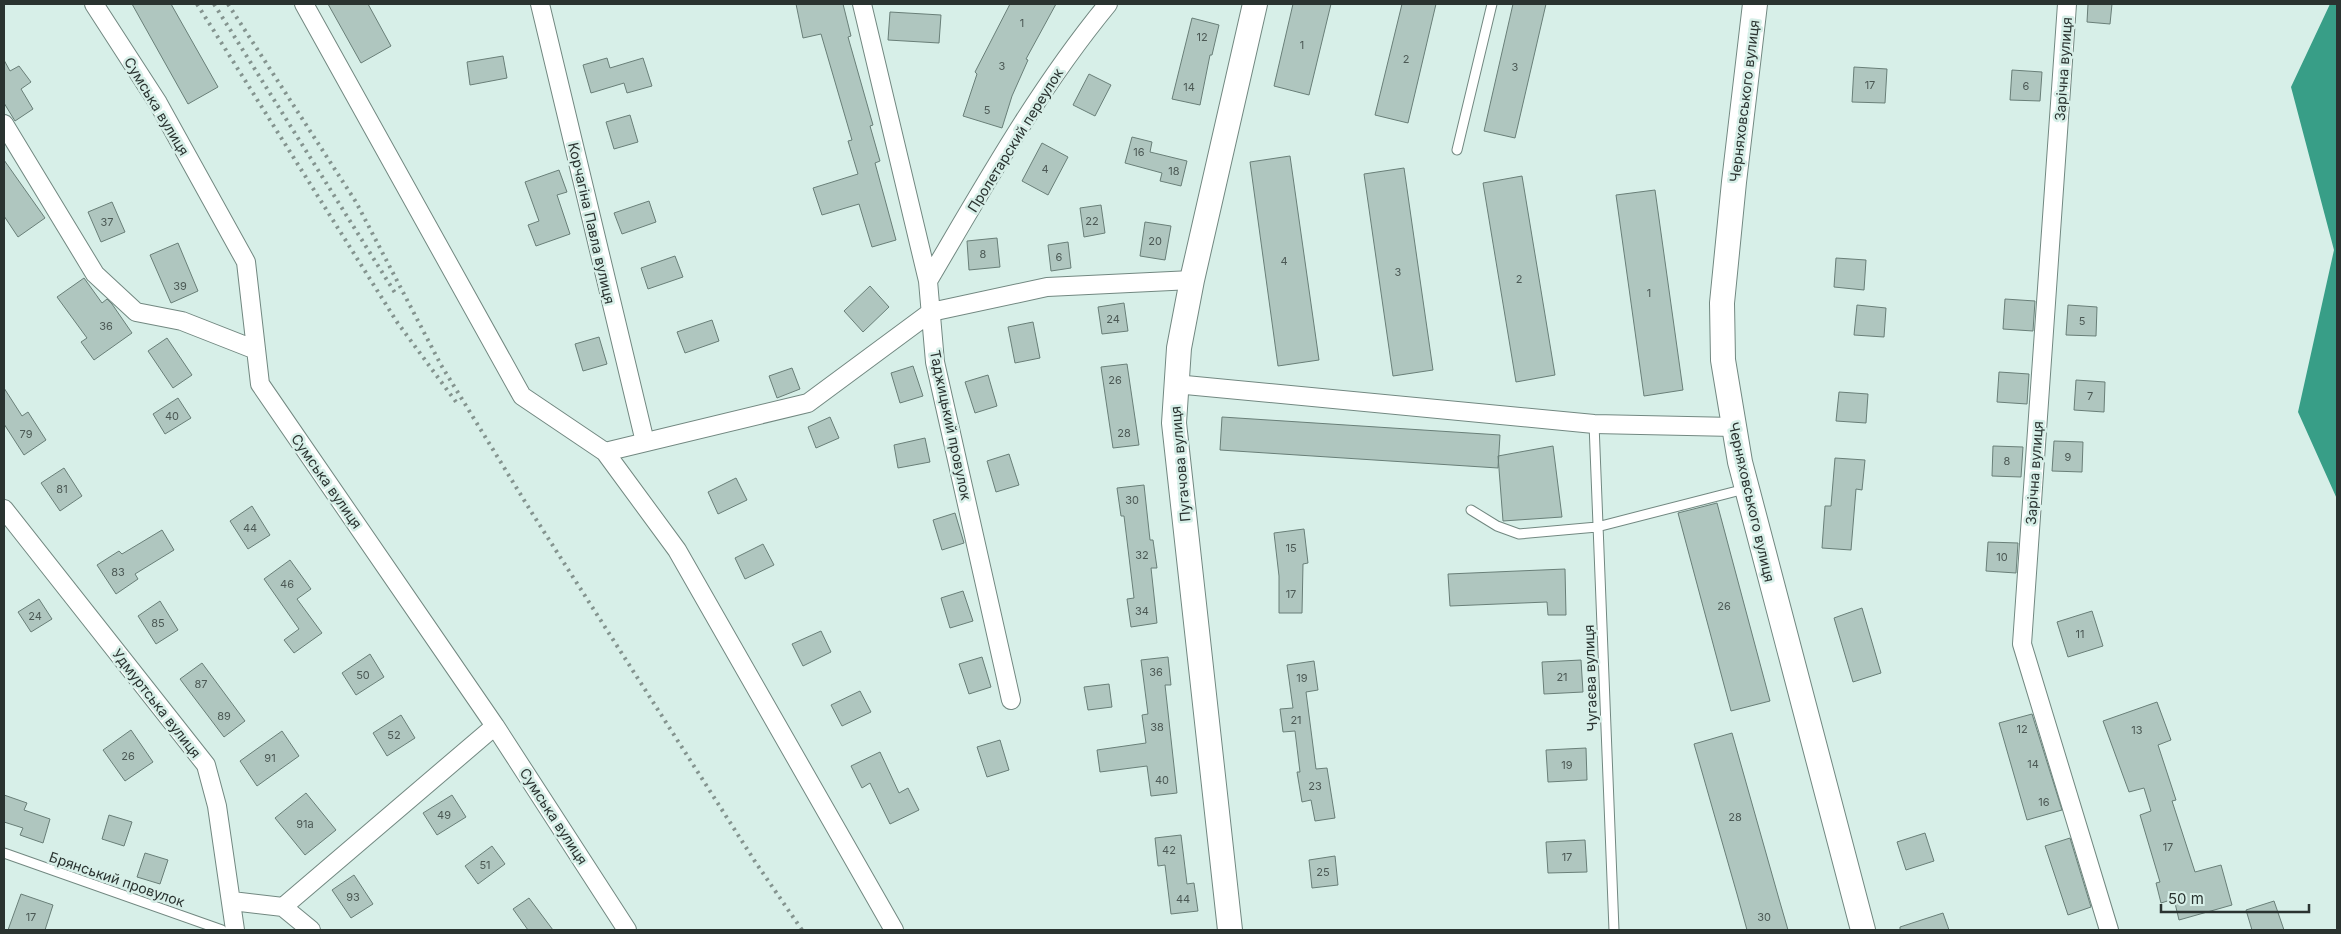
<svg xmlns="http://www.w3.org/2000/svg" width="2341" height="934" viewBox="0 0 2341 934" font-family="Inter,sans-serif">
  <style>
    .water { fill: #389e87 }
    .building { fill: #afc6bf; stroke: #697f78 }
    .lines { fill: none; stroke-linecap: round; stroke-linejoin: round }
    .lane-casing { stroke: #728881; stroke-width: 11 }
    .street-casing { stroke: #728881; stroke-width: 20 }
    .secondary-casing { stroke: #728881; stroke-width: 26 }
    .lane { stroke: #fff; stroke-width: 9 }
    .street { stroke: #fff; stroke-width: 18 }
    .secondary { stroke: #fff; stroke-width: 24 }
    .rail { stroke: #84948f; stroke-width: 4; stroke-dasharray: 2.5 5; stroke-linecap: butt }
    .labels { text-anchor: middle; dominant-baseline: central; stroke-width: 5; stroke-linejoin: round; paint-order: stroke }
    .number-label { font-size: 11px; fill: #4b5854 }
    .street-label { font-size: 14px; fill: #2a3330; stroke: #d7efe8 }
  </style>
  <rect width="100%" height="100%" fill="#d7efe8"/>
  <path class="water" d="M2330,4h7v495l-39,-87 36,-162 -43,-163z"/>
  <path class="building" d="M132,4h39l47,83 -30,17z
    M328,4h40l23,42 -30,17z
    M796,4h47l8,32 -3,1 25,88 -3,1 10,35 -5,2 21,77 -24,7 -13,-43 -37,11 -9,-27 45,-14 -10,-33 4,-1 -31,-106 -18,4z
    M1010,4h46l-30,55 2,1 -16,36 -10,32 -39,-12 14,-42 -2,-2z
    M1293,4h38l-22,91 -35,-9z
    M1402,4h34l-28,119 -33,-8z
    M1513,4h33l-31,134 -31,-7z
    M2088,4h24l-2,20 -23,-2z
    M890,12l51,3 -2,28 -51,-3z
    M1192,18l27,7 -7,30h-2l-10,50 -28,-6z
    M503,56l4,22 -37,7 -3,-23z
    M607,58l3,10 33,-10 9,28 -25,7 -3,-10 -33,10 -8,-28z
    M4,60l6,11 9,-5 12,16 -10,7 12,20 -18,12 -11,-18z
    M1854,67l33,2 -2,34 -33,-1z
    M2012,70l30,2 -2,29 -30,-1z
    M1089,74l22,11 -16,31 -22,-11z
    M630,115l8,27 -24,7 -8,-27z
    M1132,137l20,5 -2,10 37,9 -6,25 -21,-5 2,-8 -37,-10z
    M1042,143l26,14 -20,38 -26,-14z
    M1290,156l29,204 -41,6 -28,-204z
    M4,160l41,58 -27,19 -14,-21z
    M1404,168l29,202 -40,6 -29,-202z
    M559,170l8,22 -10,3 13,39 -34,12 -8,-21 11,-4 -14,-39z
    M1522,176l33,199 -39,7 -33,-199z
    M1655,190l28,200 -39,6 -28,-201z
    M649,201l7,21 -34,12 -8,-21z
    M112,202l13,30 -24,10 -13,-30z
    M1101,205l4,28 -21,4 -4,-29z
    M1145,222l26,4 -6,34 -25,-4z
    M997,238l3,29 -31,3 -2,-29z
    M1068,242l3,26 -20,3 -3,-26z
    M178,243l20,48 -27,12 -21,-48z
    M675,256l8,21 -35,12 -7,-21z
    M1836,258l30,2 -2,30 -30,-3z
    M84,278l18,25 5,-4 5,5 20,29 -38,27 -13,-18 6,-4 -30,-41z
    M870,286l19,21 -26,25 -19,-21z
    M2005,299l30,2 -2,30 -30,-2z
    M1124,303l4,28 -26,3 -4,-27z
    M1857,305l29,3 -2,29 -30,-2z
    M2068,305l29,2 -1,29 -30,-1z
    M712,320l7,21 -34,12 -8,-21z
    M1033,322l7,36 -25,5 -7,-36z
    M599,337l8,27 -24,7 -8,-27z
    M167,338l25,37 -19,13 -25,-37z
    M1127,364l12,81 -26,3 -12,-81z
    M913,366l10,30 -23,7 -9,-30z
    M792,368l8,21 -23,9 -8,-22z
    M1999,372l30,2 -2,30 -30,-2z
    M988,375l9,31 -22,7 -10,-31z
    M2076,380l29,2 -1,30 -30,-2z
    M4,388l18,28 6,-4 18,28 -22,15 -20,-31z
    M1839,392l29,2 -2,29 -30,-2z
    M178,398l13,20 -26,16 -12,-20z
    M830,417l9,21 -23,10 -8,-21z
    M1222,417l278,18 -2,33 -278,-18z
    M925,438l5,24 -32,6 -4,-23z
    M2054,441l29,1 -1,30 -30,-1z
    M1553,446l9,71 -59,4 -5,-65z
    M1993,446l30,1 -2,30 -29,-1z
    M1009,454l10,31 -23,7 -9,-31z
    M1835,458l30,2 -3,30 -6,-1 -5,61 -29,-2 3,-42h6z
    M64,468l18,28 -22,15 -19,-28z
    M736,478l11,22 -29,14 -10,-22z
    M1144,485l6,55h3l4,28h-6l6,55 -26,4 -4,-28 7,-1 -10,-82h-3l-4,-28z
    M1717,503l53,198 -39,10 -53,-198z
    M252,506l18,29 -22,14 -18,-28z
    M955,513l9,30 -22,7 -9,-30z
    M1304,529l4,34 -5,1 -1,49h-23v-37l-5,-43z
    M162,530l12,20 -39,24 3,5 -22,15 -19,-29 22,-14 3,3z
    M1988,542l30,1 -2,30 -30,-2z
    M763,544l11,21 -29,14 -10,-21z
    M290,560l21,29 -14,10 25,34 -28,20 -10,-13 15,-11 -35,-50z
    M1565,569l1,46h-18l-1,-13 -97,4 -2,-32z
    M963,591l10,30 -23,7 -9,-30z
    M39,599l13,20 -21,13 -13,-20z
    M160,601l18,29 -22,14 -18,-28z
    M1862,608l19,65 -28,9 -19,-64z
    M2092,611l11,35 -35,11 -11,-35z
    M821,631l10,21 -28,14 -11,-22z
    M370,654l14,23 -28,18 -14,-22z
    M982,657l9,30 -22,7 -10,-30z
    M1168,657l3,28h-6l12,108 -26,3 -4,-30 -47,6 -3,-22 49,-7 -4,-28 6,-1 -7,-54z
    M1581,660l2,32 -39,2 -2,-32z
    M1314,661l4,29 -12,2 10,77 11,-1 8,50 -20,3 -4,-21 -9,2 -5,-30h3l-5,-41 -12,1 -3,-23 13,-1 -6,-43z
    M202,663l43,58 -21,16 -44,-58z
    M1109,684l3,23 -24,3 -4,-23z
    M860,691l11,21 -29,14 -11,-21z
    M2157,702l14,38 -13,5 18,55 -4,1 23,71 26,-7 11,40 -53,15 -5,-21 -13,4 -5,-20 4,-1 -20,-67 11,-4 -7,-23 -15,4 -26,-71z
    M2032,714l30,96 -35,10 -28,-97z
    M401,715l14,23 -28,18 -14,-23z
    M131,730l22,32 -28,19 -22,-31z
    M282,731l17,25 -42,30 -17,-25z
    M1732,733l47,166 9,31h-41l-10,-36 -43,-150z
    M1000,740l9,30 -22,7 -10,-30z
    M1586,748l1,32 -39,2 -2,-32z
    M880,752l19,41 9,-5 11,22 -29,14 -20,-41 -8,5 -11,-22z
    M306,793l30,37 -31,25 -30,-37z
    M4,795l23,8 -3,7 26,9 -7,24 -23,-8 3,-7 -19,-6z
    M452,795l14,22 -29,18 -14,-22z
    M109,815l23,7 -8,24 -22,-7z
    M1925,833l9,28 -28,9 -9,-28z
    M1181,835l6,49 7,-1 4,28 -27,3 -6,-49 -7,1 -3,-28z
    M2070,838l21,69 -23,8 -23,-69z
    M1585,840l2,32 -39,1 -2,-31z
    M492,846l13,18 -27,20 -13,-18z
    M145,853l23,7 -8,24 -23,-7z
    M1335,856l3,29 -26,3 -3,-28z
    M354,875l19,29 -22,14 -19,-28z
    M21,894l32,11 -8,25h-37z
    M529,898l24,32h-25l-15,-21z
    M2274,901l10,29h-32l-6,-20z
    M1943,913l6,17h-49v-3z"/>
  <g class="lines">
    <defs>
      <path id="lane" d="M1457,150l35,-146
        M1594,424l20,506
        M1471,510l26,16 22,8 78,-7 148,-38
        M4,853l218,77"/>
      <path id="street" d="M94,4l64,99 88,159 14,122 235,342 132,204
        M304,4l218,392 83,56 72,98 217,380
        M540,4l105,438
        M862,4l66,277 7,81 76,338
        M2067,4l-45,640 87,286
        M4,124l91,150 41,38 46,9 74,29
        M928,281c56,-95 110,-192 180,-277
        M1175,384l419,40 140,3
        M605,452l203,-49 123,-91 116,-25 145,-7
        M4,509l202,256 11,41 18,124
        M232,901l51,6 28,23
        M283,907l212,-181"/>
      <path id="secondary" d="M1755,4l-21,178 -12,121 1,57 17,102 123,468
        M1230,930l-56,-507 5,-75 13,-68 63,-276"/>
    </defs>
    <use href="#lane" class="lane-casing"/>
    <use href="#street" class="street-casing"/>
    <use href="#secondary" class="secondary-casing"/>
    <use href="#lane" class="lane"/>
    <use href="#street" class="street"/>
    <use href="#secondary" class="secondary"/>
    <path class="rail" d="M197,4l200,318 62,84
      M214,4l183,292
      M228,4l128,198 85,163 91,148 224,350 46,67"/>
  </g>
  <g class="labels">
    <g class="number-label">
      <text x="1022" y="23">1</text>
      <text x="1202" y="37">12</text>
      <text x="1302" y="45">1</text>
      <text x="1406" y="59">2</text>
      <text x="1002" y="66">3</text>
      <text x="1515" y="67">3</text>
      <text x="1870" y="85">17</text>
      <text x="2026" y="86">6</text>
      <text x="1189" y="87">14</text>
      <text x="987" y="110">5</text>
      <text x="1139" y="152">16</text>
      <text x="1045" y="169">4</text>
      <text x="1174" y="171">18</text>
      <text x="1092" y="221">22</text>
      <text x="107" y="222">37</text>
      <text x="1155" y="241">20</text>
      <text x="983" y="254">8</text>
      <text x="1059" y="257">6</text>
      <text x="1284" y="261">4</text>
      <text x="1398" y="272">3</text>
      <text x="1519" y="279">2</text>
      <text x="180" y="286">39</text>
      <text x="1649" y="293">1</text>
      <text x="1113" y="319">24</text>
      <text x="2082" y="321">5</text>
      <text x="106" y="326">36</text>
      <text x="1115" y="380">26</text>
      <text x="2090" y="396">7</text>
      <text x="172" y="416">40</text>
      <text x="1124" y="433">28</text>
      <text x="26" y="434">79</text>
      <text x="2068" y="457">9</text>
      <text x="2007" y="461">8</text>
      <text x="62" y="489">81</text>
      <text x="1132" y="500">30</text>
      <text x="250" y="528">44</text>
      <text x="1291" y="548">15</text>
      <text x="1142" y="555">32</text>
      <text x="2002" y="557">10</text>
      <text x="118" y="572">83</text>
      <text x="287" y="584">46</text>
      <text x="1291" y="594">17</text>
      <text x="1724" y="606">26</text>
      <text x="1142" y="611">34</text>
      <text x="35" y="616">24</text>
      <text x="158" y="623">85</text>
      <text x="2080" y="634">11</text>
      <text x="1156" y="672">36</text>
      <text x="363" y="675">50</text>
      <text x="1562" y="677">21</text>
      <text x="1302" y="678">19</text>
      <text x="201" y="684">87</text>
      <text x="224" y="716">89</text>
      <text x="1296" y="720">21</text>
      <text x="1157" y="727">38</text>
      <text x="2022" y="729">12</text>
      <text x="2137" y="730">13</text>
      <text x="394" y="735">52</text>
      <text x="128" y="756">26</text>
      <text x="270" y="758">91</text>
      <text x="2033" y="764">14</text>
      <text x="1567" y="765">19</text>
      <text x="1162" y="780">40</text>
      <text x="1315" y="786">23</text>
      <text x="2044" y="802">16</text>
      <text x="444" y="815">49</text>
      <text x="1735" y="817">28</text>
      <text x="305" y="824">91а</text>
      <text x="2168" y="847">17</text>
      <text x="1169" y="850">42</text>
      <text x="1567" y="857">17</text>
      <text x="485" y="865">51</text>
      <text x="1323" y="872">25</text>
      <text x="353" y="897">93</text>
      <text x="1183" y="899">44</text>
      <text x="31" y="917">17</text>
      <text x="1764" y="917">30</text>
    </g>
    <g class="street-label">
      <text transform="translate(2063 69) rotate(-86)">Зарічна вулиця</text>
      <text transform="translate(1744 101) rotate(-83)">Черняховського вулиця</text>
      <text transform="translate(157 106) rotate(59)">Сумська вулиця</text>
      <text transform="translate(1015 140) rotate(-58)">Пролетарский переулок</text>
      <text transform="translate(592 223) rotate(77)">Корчагіна Павла вулиця</text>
      <text transform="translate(951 425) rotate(78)">Таджицький провулок</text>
      <text transform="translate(1180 464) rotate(-95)">Пугачова вулиця</text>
      <text transform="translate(2034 473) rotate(-86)">Зарічна вулиця</text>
      <text transform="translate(327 481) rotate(55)">Сумська вулиця</text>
      <text transform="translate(1752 502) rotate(77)">Черняховського вулиця</text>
      <text transform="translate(1590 678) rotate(-92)">Чугаєва вулиця</text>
      <text transform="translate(157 703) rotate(52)">Удмуртська вулиця</text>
      <text transform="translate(554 816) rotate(57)">Сумська вулиця</text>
      <text transform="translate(117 879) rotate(19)">Брянський провулок</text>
    </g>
  </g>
  <rect width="2341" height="934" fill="none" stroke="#2a3330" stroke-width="10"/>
  <path d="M2161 904v8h148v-8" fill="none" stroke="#2a3330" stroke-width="2.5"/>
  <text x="2168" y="904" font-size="15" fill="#2a3330" stroke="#d7efe8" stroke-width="4" paint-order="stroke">50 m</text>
</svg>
